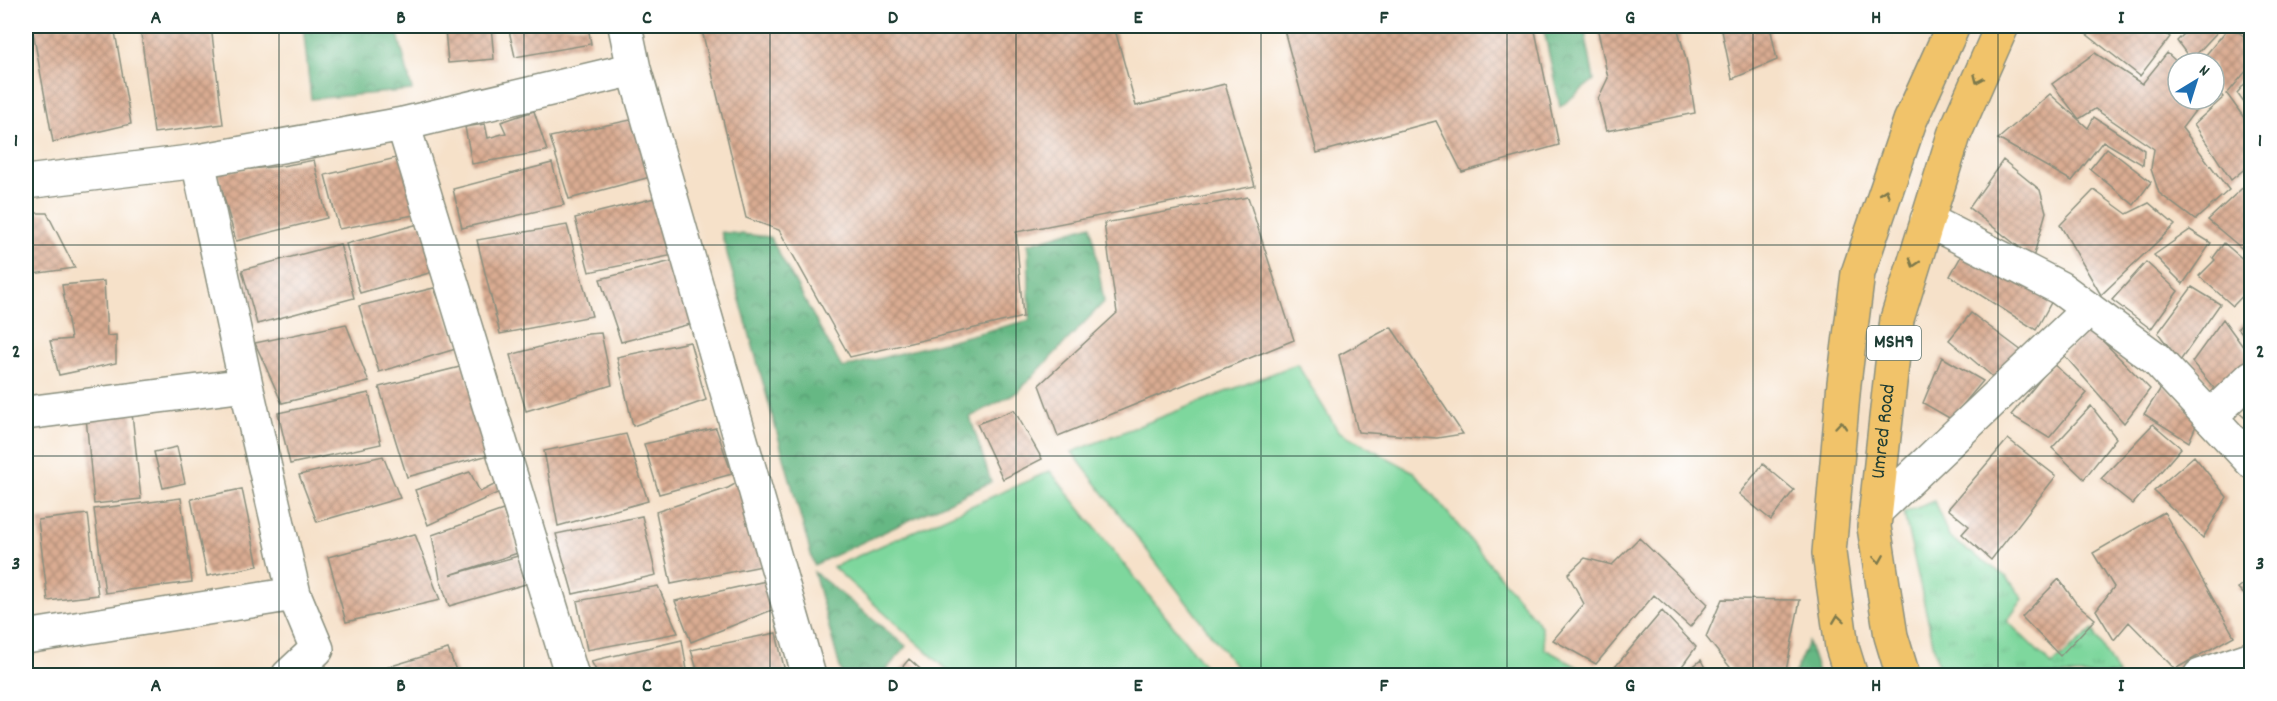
<svg xmlns="http://www.w3.org/2000/svg" width="2277" height="701" viewBox="0 0 2277 701" font-family="Dekko,sans-serif">
  <style>
    .grass { fill: url(#grass-tufts); stroke: #4e8a68; stroke-width: 1.5 }
    .forest { fill: url(#forest-crowns); stroke: #427a5c; stroke-width: 1.5 }
    .park { fill: #7ed79d; stroke: #4e8a68; stroke-width: 1.5 }
    .building { fill: url(#building-cross-hatch) }
    .lines { fill: none; stroke-linecap: round; stroke-linejoin: round }
    .street-casing { stroke: #8a8f7e; stroke-width: 36 }
    .primary-casing { stroke: #8a8f7e; stroke-width: 36 }
    .street { stroke: #fff; stroke-width: 33 }
    .primary { stroke: #f1c36a; stroke-width: 33 }
    .oneway { stroke: #7d794c }
    .grid { fill: none; stroke: #1f3d34; stroke-width: 1.5; stroke-opacity: 0.55 }
    .labels { text-anchor: middle; dominant-baseline: central; stroke-width: 6; stroke-linejoin: round; paint-order: stroke }
    .shield { fill: #fff; stroke: #627771; stroke-width: 1.5 }
    .shield-label { font-size: 20px; font-weight: bold; fill: #1f3d34 }
    .street-label { font-size: 21px; fill: #1f3d34; stroke: #fff }
    .neatline { fill: none; stroke: #1f3d34; stroke-width: 2 }
    .grid-label { font-size: 20px; text-anchor: middle; font-weight: bold; fill: #1f3d34 }
  </style>
  <defs>
    <pattern id="grass-tufts" width="24" height="20" patternUnits="userSpaceOnUse" patternTransform="scale(1.5)"><rect width="24" height="20" fill="#7ed79d"/><path d="M3 7l-1-3M5 7V3M7 7l1-3M15 17l-1-3M17 17v-4M19 17l1-3" fill="none" stroke="#6cb988"/></pattern>
    <pattern id="forest-crowns" width="20" height="18" patternUnits="userSpaceOnUse" patternTransform="scale(1.5)"><rect width="20" height="18" fill="#66b884"/><path d="M2 6a3 3 0 1 1 6 0M12 15a3 3 0 1 1 6 0" fill="none" stroke="#53976d"/></pattern>
    <pattern id="building-cross-hatch" width="8" height="8" patternUnits="userSpaceOnUse" patternTransform="scale(1.5)"><rect width="8" height="8" fill="#daac92"/><path d="M0 0l8 8M0 8l8-8" fill="none" stroke="#b08d78"/></pattern>
  </defs>
  <rect width="100%" height="100%" fill="#fff"/>
  <filter id="ink" filterUnits="userSpaceOnUse"><feTurbulence type="fractalNoise" baseFrequency=".0167" numOctaves="2"/><feDisplacementMap in="SourceGraphic" scale="12" xChannelSelector="R" yChannelSelector="G"/><feConvolveMatrix kernelMatrix="1 2 1 2 8 2 1 2 1" color-interpolation-filters="sRGB"/></filter>
  <filter id="wash" filterUnits="userSpaceOnUse"><feTurbulence type="fractalNoise" baseFrequency=".008" numOctaves="4" result="noise"/><feDisplacementMap in="SourceGraphic" scale="24" xChannelSelector="R" yChannelSelector="G"/><feGaussianBlur stdDeviation="1.35" result="paint"/><feColorMatrix in="noise" values="0 0 0 0 0 0 0 0 0 0 0 0 0 0 0 0 0 1.4 0 .05"/><feComposite in="paint" operator="in"/></filter>
  <g filter="url(#wash)">
    <rect width="100%" height="100%" fill="#f6e1c9"/>
    <path class="grass" d="M1934,501l15,36 59,41 15,21 -16,22 45,44 41,-35 25,45h-178l-36,-162z"/>
    <path class="forest" d="M303,26h93l16,64 -101,9z
      M1543,26h41l10,54 -34,27z
      M1091,225l13,77 -86,90 -48,25 21,65 -177,83 -93,-333 49,5 72,131 188,-48 -2,-76z
      M814,572l92,74 -24,29h-40z
      M1808,642l11,33h-25z"/>
    <path class="park" d="M1297,364l41,67 76,41 127,154 4,23 47,26h-350l-170,-223z
      M1050,471l162,204h-259l-120,-108z"/>
    <g id="blocks">
      <path class="building" d="M32,26h82l17,98 -78,18z
        M140,26h71l12,98 -69,9z
        M491,26l3,33 -46,4 -3,-34z
        M508,26h80l3,18 -76,13z
        M701,26h413l22,80 89,-22 30,102 -239,46 7,85 -173,40 -71,-127 -33,-12z
        M1283,26h251l25,119 -97,27 -26,-51 -119,32z
        M1597,26h80l10,37 8,50 -89,18 -8,-32 10,-21z
        M1721,26h49l7,34 -45,19z
        M2076,26h79l15,11 -30,39z
        M2192,26h31l-32,34 -14,-19z
        M2230,26l22,16v22l-25,30 25,35v34l-21,17 -37,-56 30,-27 -10,-11v-23h-15z
        M2095,53l47,31 25,-31 11,10v36h26l-22,29 47,62 -34,30 -36,-27 -8,-24 3,-20 -59,-40 -16,10 -27,-35z
        M2252,75v39l-15,-21z
        M2050,94l38,34 6,-11 50,33 -1,15 -40,-24 -31,40 -74,-42z
        M534,111l13,40 -75,13 -7,-37 20,-3 3,14 18,-5 -5,-11z
        M635,119l19,57 -85,23 -19,-62z
        M2107,148l44,34 -17,23 -44,-36z
        M400,157l25,56 -86,16 -14,-54z
        M314,160l13,58 -91,23 -19,-69 65,-6z
        M2003,160l37,30 6,22 -13,46 -64,-50z
        M552,163l12,42 -102,23 -9,-39z
        M2252,179v78l-44,-37z
        M2094,190l33,24 22,-11 26,22 -74,70 -41,-70z
        M26,193h3l-1,20h19l28,55 -49,7z
        M659,197l15,58 -85,17 -14,-54z
        M1248,197l46,143 -236,96 -19,-51 78,-72 -13,-90z
        M422,223l14,48 -76,22 -14,-49z
        M567,225l25,91 -92,18 -23,-94z
        M2190,230l21,13 -28,41 -29,-29z
        M2224,243l28,24v19l-19,20 -34,-30 16,-16 -2,-2z
        M340,244l14,54 -97,26 -15,-54z
        M1964,251l90,46 -18,33 -86,-54z
        M676,260l18,63 -73,19 -21,-63z
        M2146,262l32,29 -27,38 -39,-29z
        M104,281l3,55 9,-1v28l-57,12 -9,-34 21,-2 -9,-54z
        M2192,287l28,17 -40,57 -22,-28z
        M434,288l25,60 -80,24 -20,-66z
        M1971,313l55,41 -27,28 -50,-42z
        M2252,315v30l-14,-17z
        M2223,319l29,40v6l-34,28 -26,-31z
        M346,324l23,58 -87,21 -27,-60z
        M1391,327l72,107 -26,4 -79,-6 -19,-77z
        M2090,328l60,61 -26,34 -60,-68z
        M601,333l11,52 -86,26 -16,-56 78,-21z
        M690,342l16,58 -73,26 -16,-69z
        M1942,357l41,24 -32,38 -28,-16z
        M2053,364l34,29 -38,45 -38,-23z
        M464,366l25,89 -82,22 -28,-90z
        M2163,385l35,36 -9,21 -45,-28z
        M369,393l12,51 -91,20 -12,-51z
        M2252,394v30l-16,-14z
        M2091,406l25,32 -32,41 -32,-31z
        M1014,410l28,49 -39,20 -26,-55z
        M132,413l9,86 -47,5 -8,-87z
        M2153,424l28,24 -48,56 -32,-25z
        M716,428l16,46 -73,20 -15,-50z
        M626,434l22,67 -90,25 -14,-75z
        M2008,439l48,37 -65,84 -29,-26 7,-8 -21,-17z
        M177,447l8,36 -22,5 -9,-36z
        M383,456l17,42 -83,24 -18,-47z
        M2194,456l33,41 -24,41 -49,-47z
        M1763,464l31,26 -23,30 -32,-26z
        M470,472l10,20 18,-9 4,8 -74,34 -13,-35z
        M742,480l25,85 -96,19 -15,-72 72,-24z
        M242,489l16,77 -51,10 -16,-77z
        M181,498l11,84 -87,11 -11,-84z
        M503,510l15,43 -68,22 68,-19 8,28 -77,22 -9,-27 -8,-44z
        M2164,512l70,124 -59,33 -46,-47 -15,18 -18,-30 18,-23 -21,-34z
        M88,514l10,81 -50,6 -10,-81z
        M642,516l14,59 -83,19 -17,-60z
        M415,534l25,66 -94,22 -18,-65z
        M1639,538l69,66 -18,23 -36,-32 -58,69 -43,-24 31,-36 -16,-30 17,-16 27,7z
        M2252,578v25l-14,-15z
        M2059,579l17,24 19,16 -35,37 -38,-39z
        M766,581l6,29 -81,32 -16,-41z
        M658,586l20,47 -91,17 -10,-49z
        M1722,599l78,1 -15,76h-48l-31,-39z
        M1662,611l34,36 -21,29h-52l-8,-9z
        M776,633l10,43h-87l-8,-26z
        M682,640l6,36h-89l-8,-15z
        M448,649l10,27h-68l-2,-9z
        M909,659l19,17h-33z
        M1701,660l8,16h-27z"/>
    </g>
  </g>
  <g filter="url(#ink)">
    <use href="#blocks" fill-opacity="0" stroke="#8a8f7e" stroke-width="1.5"/>
    <g class="lines">
      <defs>
        <path id="street" d="M625,26l9,43 175,607
          M403,124l169,552
          M198,161l48,224 48,209 23,55 -29,27
          M26,182l172,-21 205,-37 231,-55
          M1927,220l133,68 95,70 97,104
          M26,413l220,-28
          M2210,417l42,-40
          M1876,511l213,-202
          M26,637l268,-43
          M2200,676l52,-18"/>
        <g id="primary">
          <path d="M1851,676l-9,-29 -13,-94 15,-170 14,-110 52,-152 43,-95"/>
          <path id="s1" d="M1903,676l-12,-40 -17,-109 23,-208 57,-184 48,-109"/>
        </g>
      </defs>
      <use href="#street" class="street-casing"/>
      <use href="#primary" class="primary-casing"/>
      <use href="#street" class="street"/>
      <use href="#primary" class="primary"/>
    </g>
    <defs><path id="oneway-chevron" d="M-2-3.5L2.5 0L-2 3.5" fill="none" stroke-width="1.6" stroke-linecap="round" stroke-linejoin="round" transform="scale(1.5)"/></defs>
    <g class="oneway">
      <use href="#oneway-chevron" transform="translate(1978 79) rotate(114)"/>
      <use href="#oneway-chevron" transform="translate(1885 193) rotate(-71)"/>
      <use href="#oneway-chevron" transform="translate(1914 263) rotate(107)"/>
      <use href="#oneway-chevron" transform="translate(1841 425) rotate(-85)"/>
      <use href="#oneway-chevron" transform="translate(1879 559) rotate(81)"/>
      <use href="#oneway-chevron" transform="translate(1838 619) rotate(-98)"/>
    </g>
  </g>
  <path class="grid" d="M279,26v650M524,26v650M770,26v650M1016,26v650M1261,26v650M1507,26v650M1753,26v650M1998,26v650M26,245h2226M26,456h2226"/>
  <g class="labels">
    <rect class="shield" x="1867" y="326" width="54" height="34" rx="4.5"/>
    <g class="shield-label">
      <text x="1894" y="343">MSH9</text>
    </g>
    <g class="street-label">
      <text stroke="none"><textPath href="#s1" startOffset="248">Umred Road</textPath></text>
    </g>
  </g>
  <rect width="2277" height="701" fill="none" stroke="#fff" stroke-width="66"/>
  <g transform="translate(2196 81) rotate(38)"><circle r="28" fill="#ffffff" stroke="#a5b1ae" stroke-width="1.5"/>
  <path d="M0-4.5L10 22L0 15L-10 22Z" fill="#1f6fb2"/>
  <text y="-9" font-size="16" font-weight="bold" text-anchor="middle" fill="#1f3d34">N</text>
  </g>
  <rect x="33" y="33" width="2211" height="635" class="neatline"/>
  <g class="grid-label">
    <text x="156" y="23">A</text>
    <text x="401" y="23">B</text>
    <text x="647" y="23">C</text>
    <text x="893" y="23">D</text>
    <text x="1138" y="23">E</text>
    <text x="1384" y="23">F</text>
    <text x="1630" y="23">G</text>
    <text x="1876" y="23">H</text>
    <text x="2121" y="23">I</text>
    <text x="16" y="146">1</text>
    <text x="2260" y="146">1</text>
    <text x="16" y="357">2</text>
    <text x="2260" y="357">2</text>
    <text x="16" y="569">3</text>
    <text x="2260" y="569">3</text>
    <text x="156" y="691">A</text>
    <text x="401" y="691">B</text>
    <text x="647" y="691">C</text>
    <text x="893" y="691">D</text>
    <text x="1138" y="691">E</text>
    <text x="1384" y="691">F</text>
    <text x="1630" y="691">G</text>
    <text x="1876" y="691">H</text>
    <text x="2121" y="691">I</text>
  </g>
</svg>
